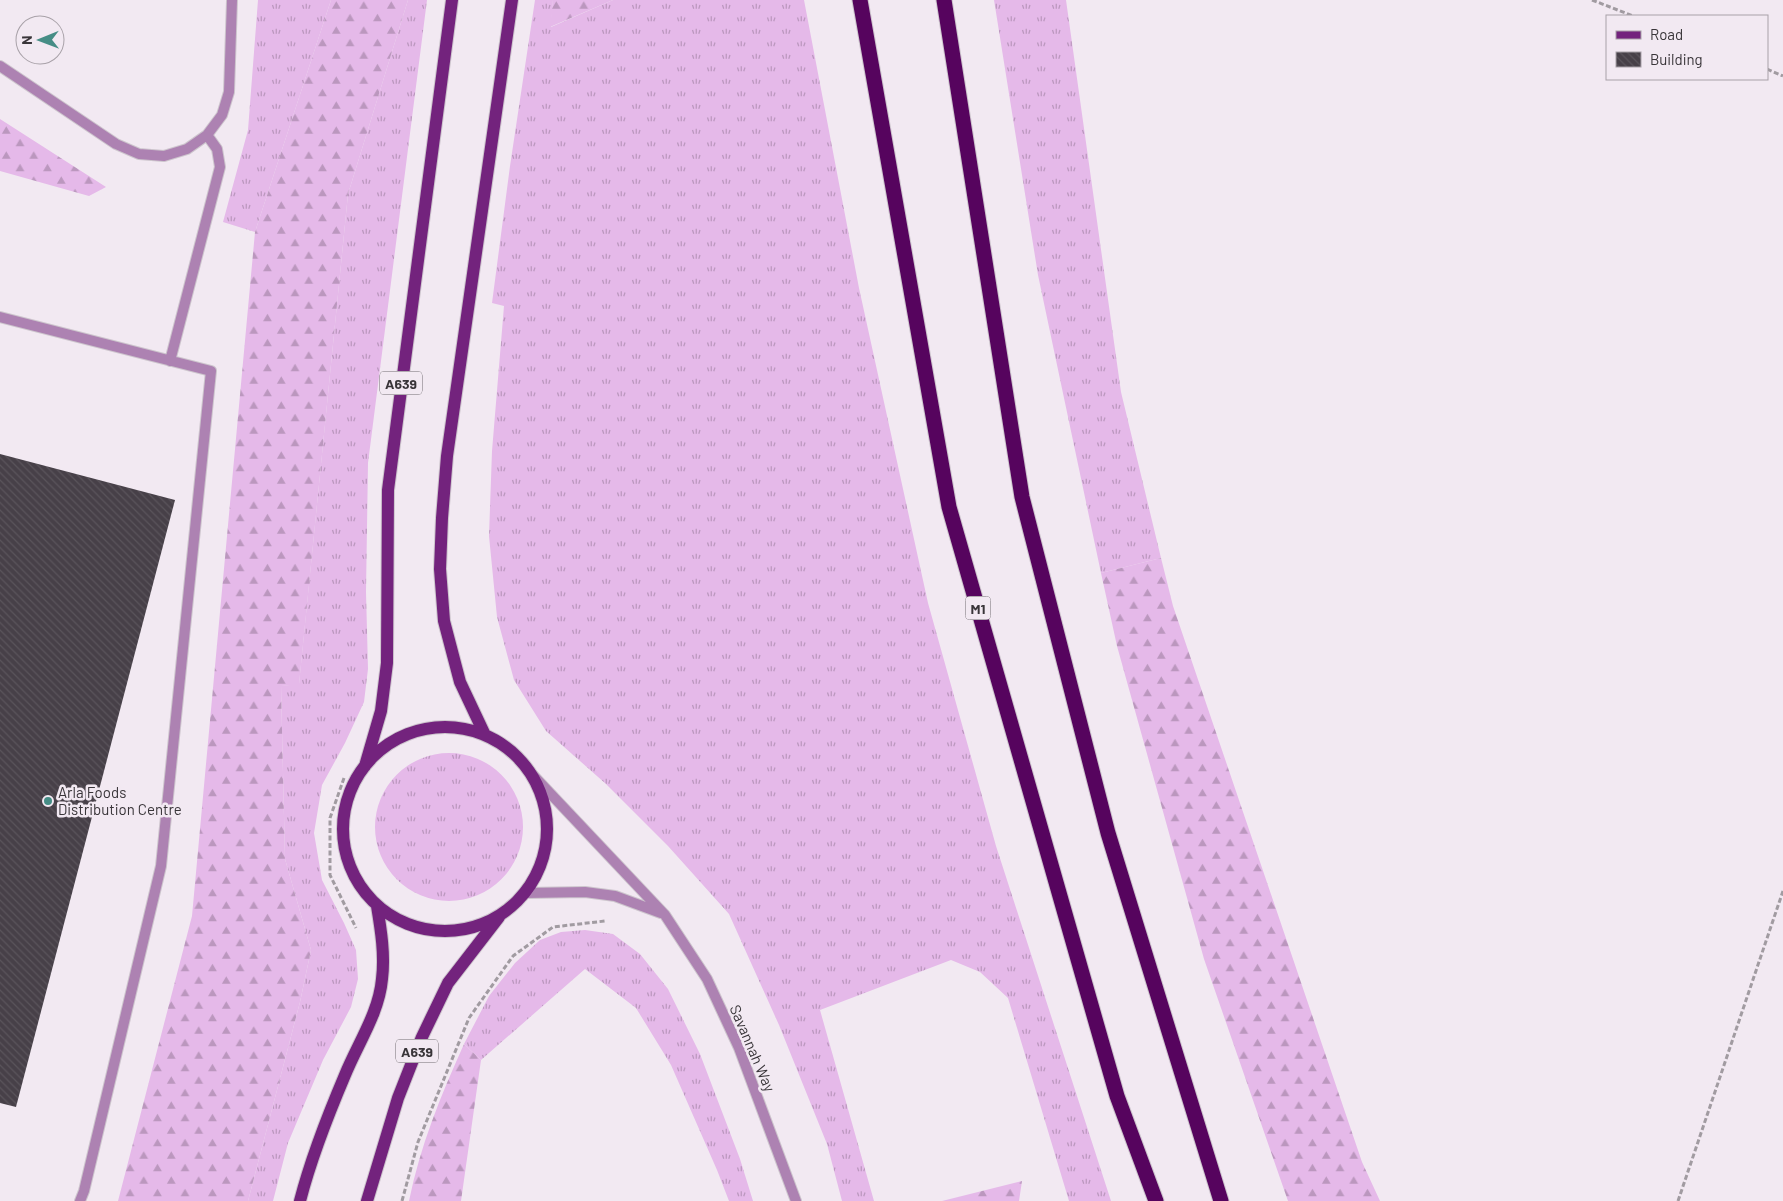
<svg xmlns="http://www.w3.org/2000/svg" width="1783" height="1201" viewBox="0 0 1783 1201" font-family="Barlow,sans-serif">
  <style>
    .grass { fill: url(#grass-tufts) }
    .forest { fill: url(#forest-firs) }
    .building { fill: url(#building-back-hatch) }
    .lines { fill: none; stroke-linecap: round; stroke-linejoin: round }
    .service-casing { stroke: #cdc5cd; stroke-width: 12 }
    .minor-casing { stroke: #cdc5cd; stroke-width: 12 }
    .primary-casing { stroke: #cdc5cd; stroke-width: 14 }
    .motorway-casing { stroke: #cdc5cd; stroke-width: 17 }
    .path { stroke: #a19ba1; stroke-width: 3; stroke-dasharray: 5 2.5; stroke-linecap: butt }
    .service { stroke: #ad82b2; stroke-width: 10 }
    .minor { stroke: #ad82b2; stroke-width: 10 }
    .primary { stroke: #73237d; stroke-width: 12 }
    .motorway { stroke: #56045e; stroke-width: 15 }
    .poi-dot { fill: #468d86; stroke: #f2e9f2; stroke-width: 2 }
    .labels { text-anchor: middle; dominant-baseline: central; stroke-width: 5; stroke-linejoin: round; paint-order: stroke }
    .shield { fill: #f2e9f2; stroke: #706b70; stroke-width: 1 }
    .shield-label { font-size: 14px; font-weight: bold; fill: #393539 }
    .poi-label { font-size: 15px; fill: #393539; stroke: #f2e9f2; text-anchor: start }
    .street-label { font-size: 15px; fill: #393539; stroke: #f2e9f2 }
  </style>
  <defs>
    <pattern id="grass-tufts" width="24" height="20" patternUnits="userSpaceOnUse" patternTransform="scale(1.25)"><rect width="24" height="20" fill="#e5b9e9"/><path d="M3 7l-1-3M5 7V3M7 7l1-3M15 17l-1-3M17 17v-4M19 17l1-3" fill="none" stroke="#bb97be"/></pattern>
    <pattern id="forest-firs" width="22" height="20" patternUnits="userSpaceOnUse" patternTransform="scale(1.25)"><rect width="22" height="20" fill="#e5b9e9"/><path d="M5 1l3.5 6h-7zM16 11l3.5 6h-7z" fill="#bb97be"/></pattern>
    <pattern id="building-back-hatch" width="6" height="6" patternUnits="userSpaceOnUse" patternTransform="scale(1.25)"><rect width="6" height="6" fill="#474048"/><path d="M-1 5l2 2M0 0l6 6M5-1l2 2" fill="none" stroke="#5a545b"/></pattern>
  </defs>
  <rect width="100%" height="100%" fill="#f2e9f2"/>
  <path class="grass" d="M258,0h73l-76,232 -32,-10 25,-92z
    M408,0h19l-59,463 -2,129 2,77 -4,33 -19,41 -23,42 -8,48 8,47 22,43 12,27 2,29 -7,28 -28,53 -35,83 -15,58h-25l52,-199 11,-52 -26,-91 -4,-173 18,-2 49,-490z
    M535,0h18l-2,27 62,-27h191l55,288 69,315 68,243 115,355h-42l-61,-203 -28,-26 -29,-12 -131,50 54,191h-32l-15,-57 -48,-119 -50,-111 -61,-68 -62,-62 -60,-53 -32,-51 -17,-63 -8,-81 3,-85 12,-145 -12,-3 18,-137z
    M994,0h72l55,392 40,166 -60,15 -63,-298z
    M375 827a74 74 0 1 1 148 0a74 74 0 1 1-148 0Z
    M585,930l28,4 27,20 28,35 32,65 40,105 13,42h-24l-12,-31 -46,-105 -35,-57 -51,-39 -104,91 -17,-16 25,-48 26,-33 25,-23 21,-8z"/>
  <path class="forest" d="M331,0h77l-60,194 -49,491 -18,1 4,173 26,91 -11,52 -52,199h-130l74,-285 63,-684z
    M553,0h60l-63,27z
    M0,119l106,68 -17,9 -89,-25z
    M1161,558l12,48 189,556 18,39h-92l-84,-242 -87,-313 -16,-73z
    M464,1044l17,16 -20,141h-52c11,-55 32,-106 55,-157z
    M1022,1181l-3,20h-77z"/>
  <path class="building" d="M0,454l175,46 -159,607 -16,-4z"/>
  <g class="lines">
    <defs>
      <path id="service" d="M0,66l116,78 23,10 25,2 23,-7 20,-14 15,-20 7,-23 3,-92
        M0,317l211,54 -50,495 -77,325 -4,10
        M170,361l50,-194 -3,-18 -10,-14"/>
      <path id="minor" d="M530,772l135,143 42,64 32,69 57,153
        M526,893l59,-1 30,4 46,17"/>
      <path id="primary" d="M343 829a102 102 0 1 1 204 0a102 102 0 1 1-204 0Z
        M485,735l-25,-53 -16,-61 -4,-52 2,-51 5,-62 65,-456
        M365,766l16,-55 6,-48 1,-173 64,-490
        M300,1201c11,-43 28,-86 45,-126 13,-32 34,-62 37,-96 3,-24 -1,-49 -5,-73
        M367,1201l31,-103 24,-61 26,-54 51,-66"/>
      <path id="motorway" d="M860,0l89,507 168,589 39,105
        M944,0l78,497 86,336 113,368"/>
    </defs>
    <use href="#service" class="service-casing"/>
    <use href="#minor" class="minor-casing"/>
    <use href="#primary" class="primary-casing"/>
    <use href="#motorway" class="motorway-casing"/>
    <path class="path" d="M1592,0l41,16
      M1767,69l16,7
      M344,778l-14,40v57l26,53
      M402,1201l16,-59 51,-124 44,-62 40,-29 52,-6
      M1678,1201l105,-310"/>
    <use href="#service" class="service"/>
    <use href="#minor" class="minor"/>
    <use href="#primary" class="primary"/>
    <use href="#motorway" class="motorway"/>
  </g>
  <circle class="poi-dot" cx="48" cy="801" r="5"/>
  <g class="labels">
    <g class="shield">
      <rect x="380" y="371.5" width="42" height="23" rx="4"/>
      <rect x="965.5" y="596.5" width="25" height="23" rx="4"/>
      <rect x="396" y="1039.5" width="42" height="23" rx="4"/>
    </g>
    <g class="shield-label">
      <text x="401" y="383">A639</text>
      <text x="978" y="608">M1</text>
      <text x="417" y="1051">A639</text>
    </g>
    <g class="poi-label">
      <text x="58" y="792">Arla Foods<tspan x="58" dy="17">Distribution Centre</tspan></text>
    </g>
    <g class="street-label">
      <text transform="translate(753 1048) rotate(67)">Savannah Way</text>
    </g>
  </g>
  <rect x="1606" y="15" width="162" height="65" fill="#f2e9f2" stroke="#a8a1a8"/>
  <rect x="1616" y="31" width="25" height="8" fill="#73237d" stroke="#a8a1a8"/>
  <text x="1650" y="40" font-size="15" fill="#393539">Road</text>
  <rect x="1616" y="52" width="25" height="15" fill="url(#building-back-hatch)" stroke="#a8a1a8"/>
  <text x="1650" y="65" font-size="15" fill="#393539">Building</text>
  <g transform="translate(40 40) rotate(269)"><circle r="24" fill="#f2e9f2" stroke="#a8a1a8"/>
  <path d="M0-4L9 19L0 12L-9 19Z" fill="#468d86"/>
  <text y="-8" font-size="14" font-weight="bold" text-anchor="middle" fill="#393539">N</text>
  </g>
</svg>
